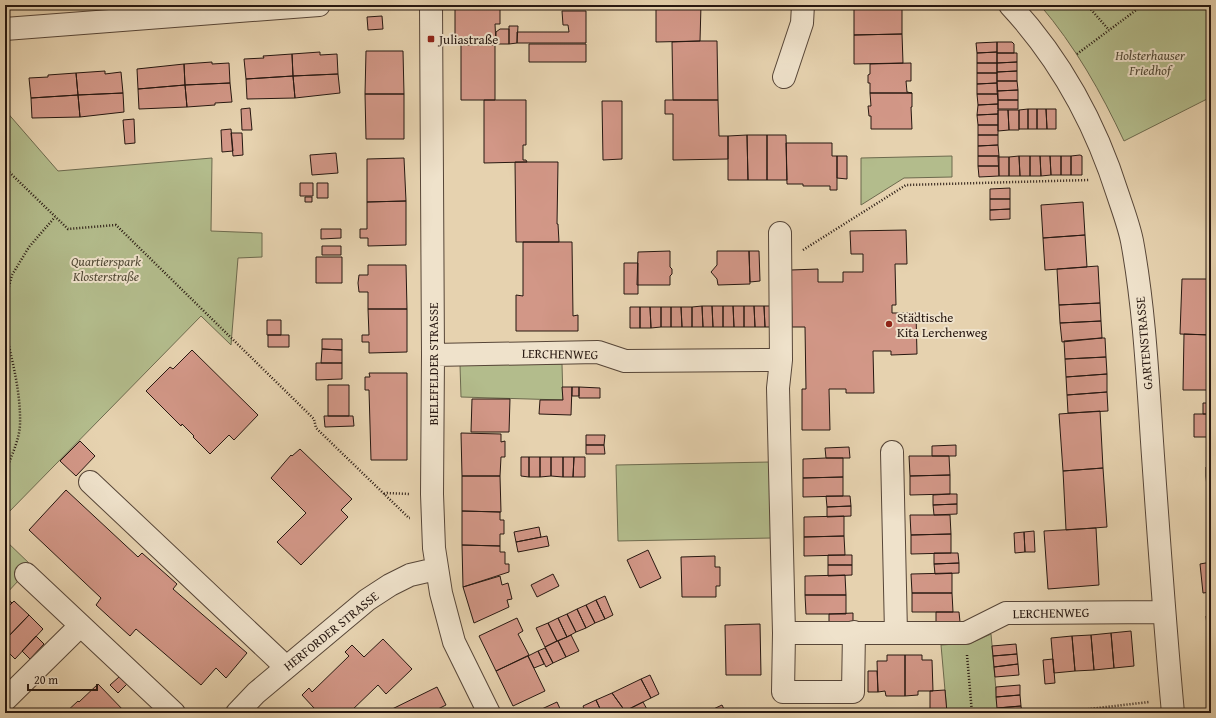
<svg xmlns="http://www.w3.org/2000/svg" width="1216" height="718" viewBox="0 0 1216 718" font-family="'Gentium Book Plus',serif">
  <style>
    .green { fill: #b3bc8c; stroke: #6d6a4e }
    .building { fill: #d29787; stroke: #271811 }
    .lines { fill: none; stroke-linecap: round; stroke-linejoin: round }
    .minor-casing { stroke: #574638; stroke-width: 24 }
    .path { stroke: #271811; stroke-width: 2.5; stroke-dasharray: 1 2; stroke-linecap: butt }
    .minor { stroke: #efe2cb; stroke-width: 22 }
    .poi-dot { fill: #8f2418; stroke: #efe2cb; stroke-width: 1.5 }
    .labels { text-anchor: middle; dominant-baseline: central; stroke-width: 4; stroke-linejoin: round; paint-order: stroke }
    .poi-label { font-size: 13px; fill: #271811; stroke: #efe2cb; text-anchor: start }
    .park-label { font-size: 13px; font-style: italic; fill: #514936; stroke: #efe2cb }
    .street-label { font-size: 13px; fill: #271811; stroke: #efe2cb }
  </style>
  <rect width="100%" height="100%" fill="#e6d2af"/>
  <filter id="stains"><feTurbulence type="fractalNoise" baseFrequency=".005" numOctaves="4"/><feColorMatrix values="0 0 0 0 .2 0 0 0 0 .09 0 0 0 0 .02 0 0 0 .5 -.17"/></filter>
  <radialGradient id="worn" r=".72"><stop offset=".6" stop-color="#630" stop-opacity="0"/><stop offset="1" stop-color="#630" stop-opacity=".3"/></radialGradient>
  <path class="green" d="M1040,5h171v92l-87,44c-23,-49 -49,-95 -84,-136z
    M5,110l53,61 154,-13 -1,73 51,2v24l-24,1 -7,87 -30,-29 -196,200z
    M952,156v21l-48,1 -43,27v-47z
    M562,364l1,36 -102,-3 -1,-32z
    M770,462l2,76 -154,3 -2,-76z
    M5,540l27,26 -27,29z
    M991,634l7,79h-51l-6,-68 30,-2z"/>
  <path class="building" d="M455,5h45v19h-5l1,20 -41,1z
    M656,5h45l-1,36 -44,1z
    M854,5h48v29l-48,1z
    M562,11h24v32h-69v-11h52l-1,-7h-5z
    M382,16l1,13 -15,1 -1,-13z
    M509,26h9l-1,17 -8,1z
    M500,29h9v15h-13v-12z
    M902,34l1,29 -49,1v-29z
    M700,41h17l1,59h-45l-1,-58z
    M997,42h15l2,2v9h-17z
    M997,42v10l-20,1 -1,-10z
    M529,44h57v18h-57z
    M461,45h34v55h-34z
    M366,51h37l1,43h-39z
    M320,52v3l17,-1 1,20 -45,2 -1,-22z
    M997,52v11h-20v-10z
    M997,53h20v9l-20,1z
    M292,54l1,22 -47,3 -2,-20 20,-1 -1,-2z
    M212,62v2l17,-1 1,20 -45,2 -1,-21z
    M1017,62v9l-20,1v-9z
    M911,63v18h-5l1,11 5,1h-42v-10h-2v-8l2,-1v-10z
    M977,63h20v10h-20z
    M184,64l1,21 -47,4 -1,-20z
    M105,71v3l16,-2 2,21 -45,2 -2,-22z
    M1017,71v10h-20v-9z
    M76,73l2,22 -47,3 -2,-20 19,-1v-2z
    M977,73h20v10l-20,1z
    M338,74l2,19 -45,5 -2,-22z
    M293,76l2,22 -48,1 -1,-20z
    M997,81h20l1,9 -21,1z
    M230,83l2,19 -17,1v2l-28,2 -2,-22z
    M997,83l1,11h-21v-10z
    M185,85l2,22 -48,2 -1,-20z
    M1018,90v10h-20l-1,-9z
    M123,93l1,19 -44,5 -2,-22z
    M870,93h42v14h-1l1,22h-41v-13h-2l-1,-10h3z
    M365,94h39v45h-38z
    M977,94h21v10l-20,1z
    M78,95l2,22 -48,1 -1,-20z
    M484,100h42v45h-3v15h3l1,2 -43,1z
    M665,100h53l1,36h9v23l-55,1v-46h-8z
    M998,100h20v9h-20z
    M602,101h20v58l-19,1z
    M998,104v10l-21,1 1,-10z
    M250,108l2,22h-10l-1,-21z
    M1028,109h9v20h-9z
    M1028,109v20h-9v-19z
    M1037,109h9l1,20h-10z
    M1046,109h10v20h-9z
    M998,110h10l1,20 -11,1z
    M1008,110h11v20h-10z
    M998,114v11h-20l-1,-10z
    M134,119l1,24 -10,1 -2,-24z
    M978,125h20v10h-20z
    M231,129l2,22 -11,1 -1,-22z
    M231,133h11l1,22 -10,1z
    M747,135h20v45h-19z
    M747,135l1,45h-20v-44z
    M767,135h19l1,45h-20z
    M978,135h20v10l-20,1z
    M786,143h46v13h5v34h-7v-4h-27v-2h-16z
    M998,145l1,11h-21v-10z
    M336,153l2,20 -26,2 -2,-20z
    M1080,155l2,1v19h-11v-19z
    M837,156h10v23l-10,-1z
    M978,156h21v10h-21z
    M1019,156h11v20h-10z
    M1019,156l1,20h-11v-19z
    M1030,156h10l1,20h-11z
    M1040,156h10l1,19 -10,1z
    M1050,156h11v19h-10z
    M1061,156h10v19h-10z
    M998,157h11v19h-10z
    M404,158l2,43 -39,1v-43z
    M515,162h43l-1,62h1l1,18h-43z
    M978,166h21v10l-20,1z
    M300,183h13v13h-13z
    M317,183h11v15h-11z
    M1010,188v11h-20v-10z
    M305,197h7v5h-7z
    M990,199h20v10l-20,1z
    M406,201v44l-38,1v-8h-8v-9h7v-27z
    M1083,202l2,33 -42,3 -2,-33z
    M1010,209v10l-20,1v-10z
    M321,229h20v9l-20,1z
    M906,230l1,34h-12l1,41h-4v8h24l1,41 -26,1v-4h-18l1,42h-28v-4h-17l1,41h-28v-41h4l-1,-62h-13l-1,-57 27,-1v13h25v-10h20v-18h-12l-1,-23z
    M1085,235l2,32 -42,3 -2,-32z
    M523,242h49l1,74 5,-1v16h-62v-36l7,1z
    M322,246h19v9h-19z
    M670,251v16l2,2v5l-2,2v9h-33l1,-33z
    M717,251h32l1,33 -32,1 -1,-6 -6,-7 6,-7z
    M749,251h10l1,30 -10,1z
    M316,257h26v26h-26z
    M624,263h14v31h-14z
    M368,265h38l1,44h-39v-17h-9l-1,-9 1,-8h9z
    M1098,266l2,37 -41,2 -2,-36z
    M1182,279h29v56l-31,-1z
    M1100,303l1,18 -41,2 -1,-18z
    M702,306h10l1,21h-10z
    M702,306l1,21h-11v-20z
    M712,306h11v21h-10z
    M723,306h10l1,21h-11z
    M733,306h11v21h-10z
    M744,306h10l1,21h-11z
    M754,306h10l1,21h-10z
    M764,306h11v21h-10z
    M630,307h10v21h-10z
    M640,307h10l1,21h-11z
    M650,307h11v20l-10,1z
    M661,307h10v20h-10z
    M671,307h10l1,20h-11z
    M681,307h11v20h-10z
    M368,309h39v43l-38,1v-11h-7v-7h7z
    M267,320h14v15h-14z
    M1101,321l1,17 -40,4 -2,-19z
    M1184,334l27,1v55h-28z
    M268,335h21v12h-21z
    M1101,338h4l1,19 -41,2 -1,-18z
    M322,339h20v11l-20,-1z
    M322,349l20,1v13h-21z
    M192,350l66,65 -24,25 -5,-5 -19,19 -17,-17 1,-1 -12,-12 -1,2 -35,-35 24,-24 3,2z
    M1106,357l1,17 -41,3 -1,-18z
    M316,363h26v16l-26,1z
    M369,373h38v87h-36l-2,-70h-4v-13h5z
    M1107,374v18l-40,3 -1,-18z
    M328,385h21v31h-21z
    M562,387h10l-1,28 -32,-1 1,-14h23z
    M572,387h7v9h-7z
    M579,387l21,1v10h-21z
    M1107,392l1,19 -40,2 -1,-18z
    M472,399h38l-1,33h-38z
    M1203,403h8v11h-8z
    M1100,411l3,57 -40,3 -4,-57z
    M1194,414h17v23h-17z
    M324,416h29l1,10 -29,1z
    M461,433l40,1v8l4,-1v16h-4l-1,19h-38z
    M586,435h19l-1,10h-18z
    M80,441l15,15 -19,20 -16,-15z
    M586,445h18l1,9h-19z
    M956,445v11h-24v-10z
    M849,447l1,11h-24l-1,-10z
    M300,449l52,50 -11,11 7,7 -47,48 -24,-23 29,-29 -35,-35 20,-23 1,1z
    M909,456h40l1,19 -40,1z
    M521,457h8v20l-8,-1z
    M529,457h11v20h-11z
    M540,457h11v19l-11,1z
    M551,457h12v20l-12,-1z
    M563,457h11l-1,20h-10z
    M574,457h11v20h-12z
    M826,458h17v19l-40,1v-19z
    M1206,467h5v9h-5z
    M1103,468l4,59 -41,3 -3,-59z
    M950,475v19l-40,1v-19z
    M462,476h38l1,36 -39,-1z
    M1206,476h5v12h-4z
    M843,477v19l-40,1v-19z
    M1207,488h4v51h-2z
    M66,490l72,67 4,-4 35,31 -4,5 74,64 -21,25 -10,-10 -15,17 -65,-56 -6,7 -34,-31 5,-7 -72,-68z
    M950,494h7v10l-24,1v-10z
    M826,496h24l1,10 -24,1z
    M957,504v10l-23,1 -1,-10z
    M851,506v10l-24,1v-10z
    M462,511l38,1v8h4v14h-4v12l-38,-1z
    M910,515h40l1,19 -40,1z
    M844,516v20l-40,1v-20z
    M539,527l2,10 -25,5 -2,-10z
    M1096,528l3,57 -51,4 -4,-58z
    M1034,531l1,21h-10l-1,-20z
    M1024,532l1,20 -10,1 -1,-20z
    M951,534v19l-40,1v-19z
    M547,536l2,10 -31,6 -2,-10z
    M844,536l1,19 -41,1v-19z
    M462,545l38,1v6h5v12h4v8l-46,15z
    M648,550l13,28 -21,10 -13,-28z
    M934,553h24l1,10 -25,1z
    M828,555h24v10h-24z
    M715,556v11h5v19h-4v11h-34l-1,-40z
    M1211,562v30l-8,1 -3,-29z
    M959,563v10l-24,1 -1,-10z
    M828,565h24v10l-24,1z
    M952,573v20h-40l-1,-19z
    M553,574l6,12 -22,11 -6,-12z
    M845,575l1,20h-41v-19z
    M500,576l2,9 6,-2 4,16 -5,1 2,7 -35,16 -11,-36z
    M912,593h40l1,19h-41z
    M805,595h41v19h-40z
    M605,596l8,19 -8,4 -9,-19z
    M5,597l7,6 -7,7z
    M596,600l9,19 -10,4 -9,-18z
    M14,601l15,14 -24,25v-30z
    M586,605l9,18 -9,5 -9,-19z
    M577,609l9,19 -10,4 -9,-18z
    M936,612h23l1,10h-24z
    M853,613v11h-24v-10z
    M567,614l9,18 -9,5 -9,-19z
    M29,615l14,14 -28,30 -10,-10v-9z
    M1211,615v40h-1l-4,-39z
    M517,618l6,13 -5,3 11,21 -33,16 -17,-35z
    M558,618l9,19 -10,4 -9,-18z
    M548,623l9,18 -12,6 -9,-19z
    M760,624l1,51h-35l-1,-50z
    M1131,631l3,35 -20,2 -3,-35z
    M1111,633l3,35 -20,2 -3,-35z
    M571,635l8,16 -13,6 -8,-16z
    M1091,635l3,35 -19,1 -3,-35z
    M36,636l8,8 -14,15 -8,-8z
    M1072,636l3,35 -21,2 -3,-35z
    M383,639l29,30 -26,25 -8,-9 -29,28h-41l6,-5 -12,-13 7,-7 3,4 37,-36 -4,-4 7,-7 12,12z
    M557,641h1l8,16 -13,6 -8,-16z
    M1016,644l1,10 -24,2 -1,-10z
    M545,648l8,15 -7,4 -8,-16z
    M538,651l6,13 -10,4 -6,-12z
    M1017,654l1,10 -24,3 -1,-11z
    M887,655h18v41h-19l-1,-5 -7,1 -1,-31h10z
    M905,655h17v5h10l1,31h-15v4l-13,1z
    M528,656l17,35 -32,15 -17,-35z
    M1053,659l2,24 -10,1 -2,-24z
    M1018,664l1,11 -24,2 -1,-10z
    M868,671h9l1,21h-10z
    M650,675l9,19 -8,4 -10,-19z
    M119,677l8,7 -9,9 -8,-8z
    M641,679l10,19 -26,13 -13,-18z
    M98,684l28,29h-61l13,-12 1,1z
    M1020,685v10l-24,2v-10z
    M437,687l9,18 -16,8h-46z
    M945,690l2,23h-17v-22z
    M612,693l13,18 -5,2h-18l-6,-13z
    M1020,695l1,11 -24,2 -1,-11z
    M596,700l6,13h-16l-3,-7z
    M557,702l5,11h-29z
    M643,702l6,11h-23l-1,-2z
    M722,705l4,8h-21z
    M1021,706l1,7h-24v-5z"/>
  <g class="lines">
    <defs>
      <path id="minor" d="M431,5l2,350 -1,139 2,54 7,45 13,49 35,71
        M1010,5c50,54 86,120 108,190 5,15 11,31 14,46 13,71 16,144 21,215 6,86 12,172 20,257
        M5,29l314,-24
        M784,77l18,-54 1,-18
        M780,233l1,127 -3,28 6,245h182l40,-20 158,-1
        M433,355l165,-3 27,9 156,-1
        M892,452l4,181
        M90,482l196,185
        M26,574l148,139
        M784,633l-1,59h70l1,-60
        M5,700l75,-74
        M237,713l19,-20 111,-93 23,-15 20,-10 26,-6"/>
    </defs>
    <use href="#minor" class="minor-casing"/>
    <path class="path" d="M1087,5l22,25
      M1077,54l66,-49
      M5,168l63,61 48,-4 198,194 2,9 93,90h1
      M803,250l103,-65 183,-5
      M5,301l7,-26 17,-28 26,-30
      M5,329c7,31 16,63 15,96 -1,16 -9,32 -15,47
      M384,494l3,-1 22,1
      M967,655l5,58
      M1055,713l94,-11"/>
    <use href="#minor" class="minor"/>
  </g>
  <g class="poi-dot">
    <rect x="427" y="35" width="8" height="8" rx="2"/>
    <circle cx="889" cy="324" r="4"/>
  </g>
  <g class="labels">
    <g class="poi-label">
      <text x="439" y="39">Juliastraße</text>
      <text x="897" y="317">Städtische<tspan x="897" dy="15">Kita Lerchenweg</tspan></text>
    </g>
    <g class="park-label">
      <text x="1150" y="55">Holsterhauser<tspan x="1150" dy="15">Friedhof</tspan></text>
      <text x="106" y="261">Quartierspark<tspan x="106" dy="15">Klosterstraße</tspan></text>
    </g>
    <g class="street-label">
      <text transform="translate(1144 343) rotate(-95)">GARTENSTRASSE</text>
      <text transform="translate(560 354) rotate(1)">LERCHENWEG</text>
      <text transform="translate(433 364) rotate(-90)">BIELEFELDER STRASSE</text>
      <text transform="translate(1051 613) rotate(-1)">LERCHENWEG</text>
      <text transform="translate(331 631) rotate(-39)">HERFORDER STRASSE</text>
    </g>
  </g>
  <rect width="1216" height="718" fill="none" stroke="#e6d2af" stroke-width="20"/>
  <rect x="6" y="6" width="1204" height="706" fill="none" stroke="#271811" stroke-width="2"/>
  <rect x="10" y="10" width="1196" height="698" fill="none" stroke="#271811"/>
  <path d="M28 684v6h69v-6" fill="none" stroke="#271811" stroke-width="2"/>
  <text x="34" y="684" font-size="12" fill="#271811" stroke="#efe2cb" stroke-width="3" paint-order="stroke">20 m</text>
  <rect width="100%" height="100%" filter="url(#stains)"/>
  <rect width="100%" height="100%" fill="url(#worn)"/>
</svg>
